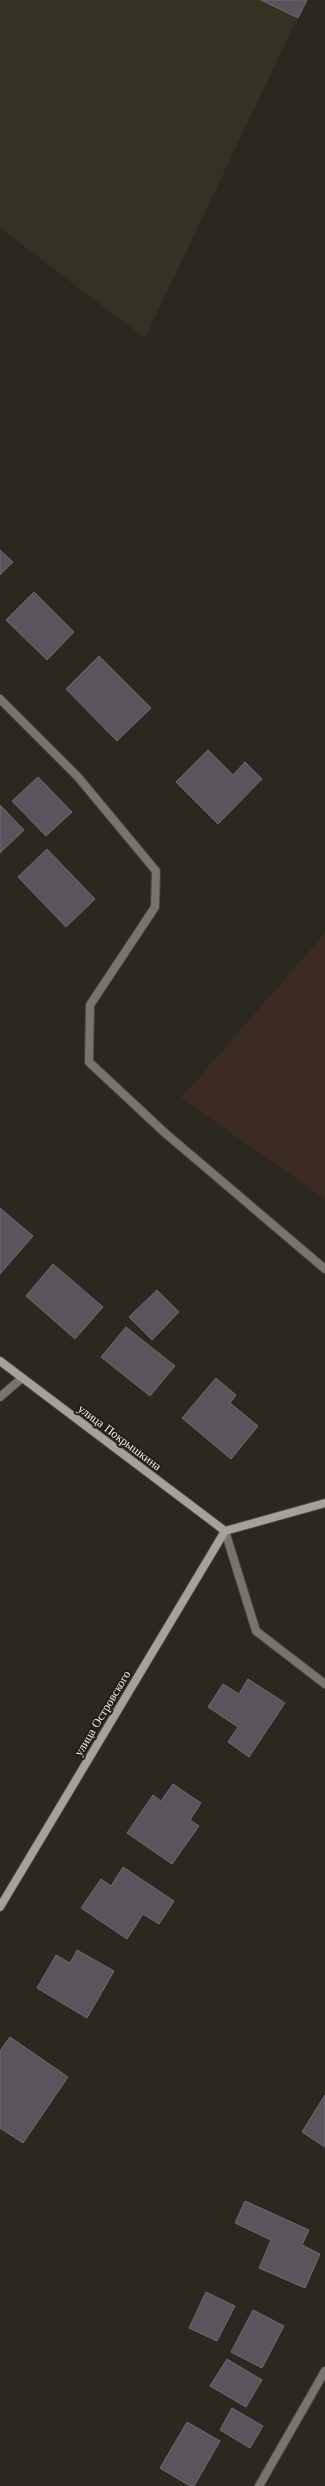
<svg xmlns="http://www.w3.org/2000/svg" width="325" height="2486" viewBox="0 0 325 2486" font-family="'Libre Baskerville',serif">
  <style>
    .commercial { fill: #3b2b21 }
    .built { fill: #363223 }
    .building { fill: #5b545d; stroke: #706a73 }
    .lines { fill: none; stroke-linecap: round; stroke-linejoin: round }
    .street-casing { stroke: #46443b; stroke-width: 10 }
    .secondary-casing { stroke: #46443b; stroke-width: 10 }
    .street { stroke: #787571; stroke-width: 8 }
    .secondary { stroke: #a7a19b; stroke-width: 8 }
    .labels { text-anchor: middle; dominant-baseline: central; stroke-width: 4; stroke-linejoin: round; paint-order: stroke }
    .street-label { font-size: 12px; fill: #f1f0ea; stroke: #201e15 }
  </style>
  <rect width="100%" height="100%" fill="#2a281f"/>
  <path class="commercial" d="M325,933v266l-144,-101z"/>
  <path class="built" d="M0,0h306l-161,338 -145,-110z"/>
  <path class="building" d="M261,0h46l-9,18z
    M0,550l13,12 -13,13z
    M34,592l40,40 -27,28 -41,-40z
    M99,656l52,52 -34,33 -51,-52z
    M208,750l25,25 12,-13 17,17 -44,45 -42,-42z
    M38,777l34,35 -26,24 -34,-35z
    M0,805l24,25 -24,23z
    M47,849l48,50 -29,28 -48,-50z
    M0,1208l33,28 -33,38z
    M53,1264l50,43 -28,32 -49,-43z
    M157,1290l22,22 -27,28 -23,-23z
    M126,1327l49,39 -25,30 -49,-39z
    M216,1378l20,17 -6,8 28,23 -27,33 -49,-41z
    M248,1679l37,24 -36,54 -21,-15 10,-15 -30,-20 15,-23 16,10z
    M173,1784l28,19 -11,17 9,6 -27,38 -45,-31 26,-38 8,6z
    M123,1867l51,34 -15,23 -16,-10 -16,25 -46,-31 20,-29 10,7z
    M77,1950l37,21 -27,47 -50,-30 19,-33 14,8z
    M10,2037l58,40 -45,66 -23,-15v-77z
    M325,2095v52l-23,-15z
    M245,2201l64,29 -7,15 18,9 -15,34 -46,-20 12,-28 -36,-17z
    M206,2292l29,14 -18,35 -28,-13z
    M253,2310l31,16 -22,42 -31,-16z
    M227,2359l35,21 -16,27 -36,-21z
    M232,2408l31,18 -13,22 -30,-18z
    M187,2422l33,19 -26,45h-4l-30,-18z"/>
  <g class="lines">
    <defs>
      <path id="street" d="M0,699l78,78 78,94 -1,36 -65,98 -1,57 76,71 160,136
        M0,1397l22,-19
        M225,1531l31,100 69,53
        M259,2486l66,-115"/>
      <path id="secondary" d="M0,1361l225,170
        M225,1531l100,-28
        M0,1907l225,-376"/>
    </defs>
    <use href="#street" class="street-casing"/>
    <use href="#secondary" class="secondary-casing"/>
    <use href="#street" class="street"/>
    <use href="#secondary" class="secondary"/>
  </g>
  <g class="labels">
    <g class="street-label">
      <text transform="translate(120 1437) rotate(37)">улица Покрышкина</text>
      <text transform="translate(102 1713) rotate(-59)">улица Островского</text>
    </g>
  </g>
</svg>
